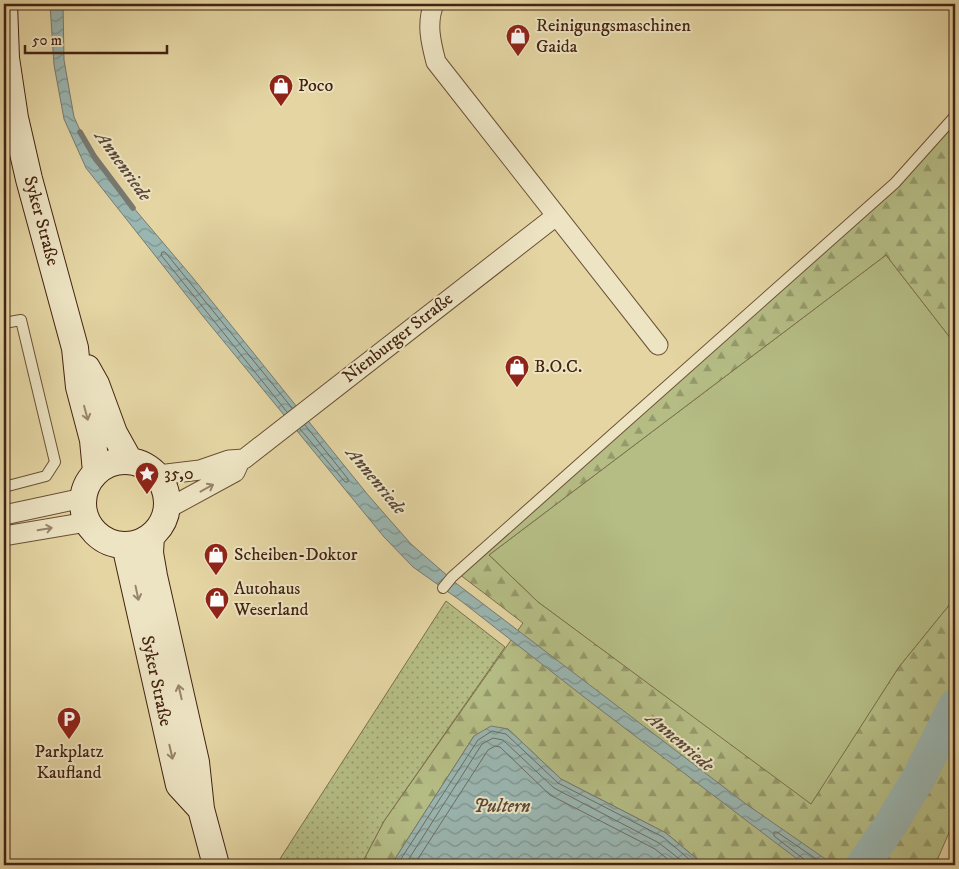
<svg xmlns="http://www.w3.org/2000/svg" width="959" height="869" viewBox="0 0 959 869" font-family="'IM FELL DW Pica',serif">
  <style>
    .grass { fill: #b5bd85; stroke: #7c704c }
    .forest { fill: url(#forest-firs); stroke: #7c704c }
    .park { fill: url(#park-dots); stroke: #7c704c }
    .water { fill: url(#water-waves); stroke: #787b71 }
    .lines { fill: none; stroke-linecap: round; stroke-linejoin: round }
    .shore { stroke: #6f6c62; stroke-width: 1 }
    .stream { stroke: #787b71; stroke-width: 5.5 }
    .river { stroke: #9ab6b1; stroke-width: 34 }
    .service-casing { stroke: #6c5036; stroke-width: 12 }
    .minor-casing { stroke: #6c5036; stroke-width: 21 }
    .secondary-casing { stroke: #442312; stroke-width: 28 }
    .service { stroke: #ede4c3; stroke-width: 10 }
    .minor { stroke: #ede4c3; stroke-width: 19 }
    .secondary { stroke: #ede4c3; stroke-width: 26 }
    .oneway { stroke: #98846a }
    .labels { text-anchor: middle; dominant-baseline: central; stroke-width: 4; stroke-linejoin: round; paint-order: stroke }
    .poi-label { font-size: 18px; fill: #442312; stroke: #ede4c3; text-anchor: start }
    .street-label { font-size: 18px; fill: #442312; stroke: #ede4c3 }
    .water-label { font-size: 19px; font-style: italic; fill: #5a483a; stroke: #ede4c3 }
  </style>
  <defs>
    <pattern id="forest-firs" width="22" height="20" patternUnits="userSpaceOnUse" patternTransform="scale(1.25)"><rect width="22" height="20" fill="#b5bd85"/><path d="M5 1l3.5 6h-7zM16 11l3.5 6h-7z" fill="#95996b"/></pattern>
    <pattern id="park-dots" width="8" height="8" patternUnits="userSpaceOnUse" patternTransform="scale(1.25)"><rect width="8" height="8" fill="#b5bd85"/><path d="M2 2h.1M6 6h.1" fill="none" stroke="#95996b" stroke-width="1.8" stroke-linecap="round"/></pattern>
    <pattern id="water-waves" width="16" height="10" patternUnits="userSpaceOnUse" patternTransform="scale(1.25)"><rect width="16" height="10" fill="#9ab6b1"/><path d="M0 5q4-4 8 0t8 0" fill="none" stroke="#7f948f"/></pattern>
  </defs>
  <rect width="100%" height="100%" fill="#e4d5a3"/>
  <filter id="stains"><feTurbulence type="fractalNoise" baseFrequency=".004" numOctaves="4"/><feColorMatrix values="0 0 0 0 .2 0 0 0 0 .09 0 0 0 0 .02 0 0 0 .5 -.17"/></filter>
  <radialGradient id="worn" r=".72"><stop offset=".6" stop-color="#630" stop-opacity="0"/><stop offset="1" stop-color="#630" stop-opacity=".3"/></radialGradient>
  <path class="grass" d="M886,255l69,89v254l-56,69 -88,138 -273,-203 -49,-47z"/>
  <path class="forest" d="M955,119v225l-69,-89 -397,300 49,47 273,202 88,-137 56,-69v221l-20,46h-231l-38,-32 -105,-54 -53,-50 -34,7 -83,129h-30l23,-44 139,-198 -64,-49 425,-376z"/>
  <path class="park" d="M446,601l59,46 -121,174 -23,44h-85z"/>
  <path class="water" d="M50,4h13l1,56 10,57 20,44 99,117 175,217 43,49 46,40 289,220 88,61h-29l-212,-161 -132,-103 -48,-34 -29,-30 -182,-222 -116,-147 -22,-49 -10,-54z
    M491,726l17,3 53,50 105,54 38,32h-313l83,-129z"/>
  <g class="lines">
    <path class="shore" d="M287,412l-126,-157 1,-3h3l127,156
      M300,429l45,53h3v-3l-43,-54
      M397,865l81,-125 14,-9 14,3 52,49 105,54 33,28
      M405,865l77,-121 11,-6 10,2 51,48 105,55 28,22
      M414,865l74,-115 7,-4 5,1 50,48 105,54 20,16
      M807,865l-2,-5 -31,-24v-4h3l48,33"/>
    <path class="stream" d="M80,132l14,24 39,52"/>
    <path class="river" d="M863,865l28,-41 27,-45 37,-73"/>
    <defs>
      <path id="service" d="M4,323l17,-3 34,142 -9,14 -42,11
        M443,588l9,-11 443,-394 60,-67"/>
      <path id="minor" d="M434,4c-8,19 -3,39 2,58l222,283
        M158,475l42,-5 29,-10 15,-1 312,-243
        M167,509l68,-37 5,-11
        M4,515l79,-17
        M4,536l83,-14"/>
      <path id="secondary" d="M4,4l2,54 9,60 14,61 46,169 4,39 14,53 3,32
        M87,368l9,16 18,49 15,27
        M83 503a42 42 0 1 1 84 0a42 42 0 1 1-84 0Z
        M151,536l-1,17 4,23 42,186 5,47 15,56
        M125,545l54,240 22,24"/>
    </defs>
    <use href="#service" class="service-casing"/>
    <use href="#minor" class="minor-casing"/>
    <use href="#secondary" class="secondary-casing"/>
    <use href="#service" class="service"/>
    <use href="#minor" class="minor"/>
    <use href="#secondary" class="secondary"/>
  </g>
  <defs><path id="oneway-shaft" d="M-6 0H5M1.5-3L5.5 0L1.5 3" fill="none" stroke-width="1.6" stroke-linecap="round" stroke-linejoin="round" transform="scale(1.25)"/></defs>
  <g class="oneway">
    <use href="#oneway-shaft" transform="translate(86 413) rotate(75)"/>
    <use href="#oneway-shaft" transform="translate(207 488) rotate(-29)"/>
    <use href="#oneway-shaft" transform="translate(45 529) rotate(-10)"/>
    <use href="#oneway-shaft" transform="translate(137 593) rotate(78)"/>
    <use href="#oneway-shaft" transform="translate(180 692) rotate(-103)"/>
    <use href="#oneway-shaft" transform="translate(171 752) rotate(77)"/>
  </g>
  <defs>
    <symbol id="shop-pin" viewBox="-11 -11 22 30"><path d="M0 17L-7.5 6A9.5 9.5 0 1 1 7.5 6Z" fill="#8f2418" stroke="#ede4c3"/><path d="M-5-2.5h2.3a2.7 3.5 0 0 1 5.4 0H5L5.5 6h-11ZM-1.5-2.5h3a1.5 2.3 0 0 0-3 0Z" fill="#fff"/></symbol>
    <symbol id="sight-pin" viewBox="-11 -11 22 30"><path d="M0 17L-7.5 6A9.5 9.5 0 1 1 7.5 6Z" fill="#8f2418" stroke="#ede4c3"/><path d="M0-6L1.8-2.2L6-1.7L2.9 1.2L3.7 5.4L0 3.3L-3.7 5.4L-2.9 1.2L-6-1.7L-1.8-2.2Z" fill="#fff"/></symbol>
    <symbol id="parking-pin" viewBox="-11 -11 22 30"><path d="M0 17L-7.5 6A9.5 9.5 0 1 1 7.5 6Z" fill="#8f2418" stroke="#ede4c3"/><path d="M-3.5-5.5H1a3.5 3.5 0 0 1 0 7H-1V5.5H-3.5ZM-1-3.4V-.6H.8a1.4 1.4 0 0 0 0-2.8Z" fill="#fff"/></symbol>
  </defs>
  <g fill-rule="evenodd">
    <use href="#shop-pin" x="504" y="22" width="28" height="38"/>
    <use href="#shop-pin" x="267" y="72" width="28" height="38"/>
    <use href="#shop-pin" x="503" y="353" width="28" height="38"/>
    <use href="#sight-pin" x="133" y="460" width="28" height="38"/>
    <use href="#shop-pin" x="202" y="541" width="28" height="38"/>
    <use href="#shop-pin" x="203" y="585" width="28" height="38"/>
    <use href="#parking-pin" x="55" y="705" width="28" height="38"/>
  </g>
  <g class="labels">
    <g class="poi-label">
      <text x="536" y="26">Reinigungsmaschinen<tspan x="536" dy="21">Gaida</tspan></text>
      <text x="298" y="86">Poco</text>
      <text x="534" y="367">B.O.C.</text>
      <text x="164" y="474">35,0</text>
      <text x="234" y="555">Scheiben-Doktor</text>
      <text x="234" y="589">Autohaus<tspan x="234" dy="21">Weserland</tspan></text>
      <text x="69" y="752" text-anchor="middle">Parkplatz<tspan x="69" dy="21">Kaufland</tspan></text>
    </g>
    <g class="street-label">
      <text transform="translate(41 221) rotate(75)">Syker Straße</text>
      <text transform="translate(398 338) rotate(-38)">Nienburger Straße</text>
      <text transform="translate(156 681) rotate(78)">Syker Straße</text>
    </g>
    <g class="water-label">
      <text transform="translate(123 166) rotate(54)">Annenriede</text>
      <text transform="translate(376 481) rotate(50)">Annenriede</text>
      <text transform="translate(680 742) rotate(40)">Annenriede</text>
      <text x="502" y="806">Pultern</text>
    </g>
  </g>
  <rect width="959" height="869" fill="none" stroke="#e4d5a3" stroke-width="20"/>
  <rect x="5" y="5" width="949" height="859" fill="none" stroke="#442312" stroke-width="2.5"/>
  <rect x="10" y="10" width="939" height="849" fill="none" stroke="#442312"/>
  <path d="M25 45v8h142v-8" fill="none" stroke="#442312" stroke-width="2.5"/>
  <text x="32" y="45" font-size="15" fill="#442312" stroke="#ede4c3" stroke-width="4" paint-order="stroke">50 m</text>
  <rect width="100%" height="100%" filter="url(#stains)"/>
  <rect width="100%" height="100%" fill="url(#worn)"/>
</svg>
